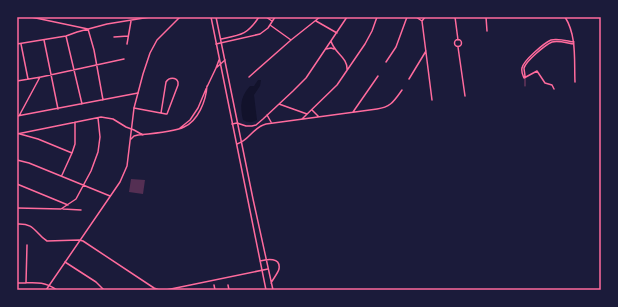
<svg xmlns="http://www.w3.org/2000/svg" width="618" height="307" viewBox="0 0 618 307" font-family="'Nunito Sans',sans-serif">
  <style>
    .water { fill: #12122b }
    .building { fill: #542f53 }
    .lines { fill: none; stroke-linecap: round; stroke-linejoin: round }
    .service { stroke: #ff6b9d; stroke-width: 0.5 }
    .minor { stroke: #ff6b9d; stroke-width: 1.5 }
    .tertiary { stroke: #ff6b9d; stroke-width: 1.5 }
    .neatline { fill: none; stroke: #ff6b9d; stroke-width: 1.5 }
  </style>
  <rect width="100%" height="100%" fill="#1b1b3a"/>
  <path class="water" d="M258,80h3l-1,6 -6,9 3,25c-6,3 -8,3 -14,0 -3,-13 -3,-23 7,-34h4z"/>
  <path class="building" d="M131,179l14,1 -2,14 -14,-2z"/>
  <g class="lines">
    <path class="service" d="M525,86v-8"/>
    <path class="minor" d="M31,17l57,12 6,21 9,50
      M266,17l6,4
      M416,17l6,4 10,79
      M455,17l3,23
      M486,17l1,14
      M565,17c12,19 9,43 10,65
      M316,21l21,12
      M422,21l3,-4
      M270,25l21,15
      M66,36l16,68
      M114,37l14,-1
      M221,39c20,-4 26,-4 38,-22
      M454.5 43a3.5 3.5 0 1 1 7 0a3.5 3.5 0 1 1-7 0Z
      M44,40l14,69
      M331,41c3,12 17,16 16,29
      M17,44l49,-8 11,-4 30,-8 43,-7
      M21,44l7,35
      M127,44l4,-23
      M216,44l44,-10 8,-6 7,-11
      M458,47l7,49
      M326,49l5,-1 3,1
      M386,62l10,-15 11,-30
      M216,68l9,-8
      M249,77l42,-37 29,-23
      M525,77c0,-3 -1,-7 -1,-9 2,-7 21,-23 28,-26 6,-2 15,1 22,2
      M409,79l17,-28
      M17,81l24,-4 83,-18
      M554,89l-2,-4 -7,-2 -8,-12 -13,7c-1,-3 -3,-6 -2,-10 1,-7 22,-25 29,-28 7,-2 16,1 23,2
      M279,104l28,10
      M134,108l32,6h1l11,-29v-3c-2,-5 -9,-5 -12,0l-5,31
      M312,110l7,7
      M353,112l25,-36
      M267,115l4,7
      M17,116l121,-23
      M19,116l21,-39
      M302,119l35,-34 28,-41 7,-13 5,-14
      M232,124l5,-1 9,3h6l4,-1 7,-6 30,-28 13,-13 41,-61
      M180,128l10,-8 8,-12 8,-19 10,-21 3,-8
      M17,134l84,-17 12,2 13,8 8,3 9,5
      M20,134l18,5 34,14
      M131,139l3,-3 4,-1c11,-1 36,-3 46,-8 14,-6 22,-26 23,-41
      M237,144c12,-3 16,-17 29,-20l111,-15c14,-2 17,-8 25,-19
      M17,160l12,3 81,33
      M62,175l10,-22 3,-9v-22
      M17,184l51,21
      M17,208l44,1 15,-10 15,-28 7,-19 2,-15 -2,-19
      M63,209l18,1
      M17,224c19,-1 17,9 30,17l32,-1 4,1 71,47 5,2
      M65,262l31,20 8,8
      M17,283c16,0 26,-3 40,7
      M26,283l1,-38
      M214,285l1,5
      M228,285l1,5
      M166,290l102,-21"/>
    <path class="tertiary" d="M211,17l55,273
      M216,17l37,182 20,91
      M260,261c7,-2 21,-4 19,8 -1,4 -6,10 -8,14
      M46,290l74,-108 7,-16 7,-58 9,-34 7,-21 7,-13 23,-23"/>
  </g>
  <rect width="618" height="307" fill="none" stroke="#1b1b3a" stroke-width="36"/>
  <rect x="18" y="18" width="582" height="271" class="neatline"/>
</svg>
